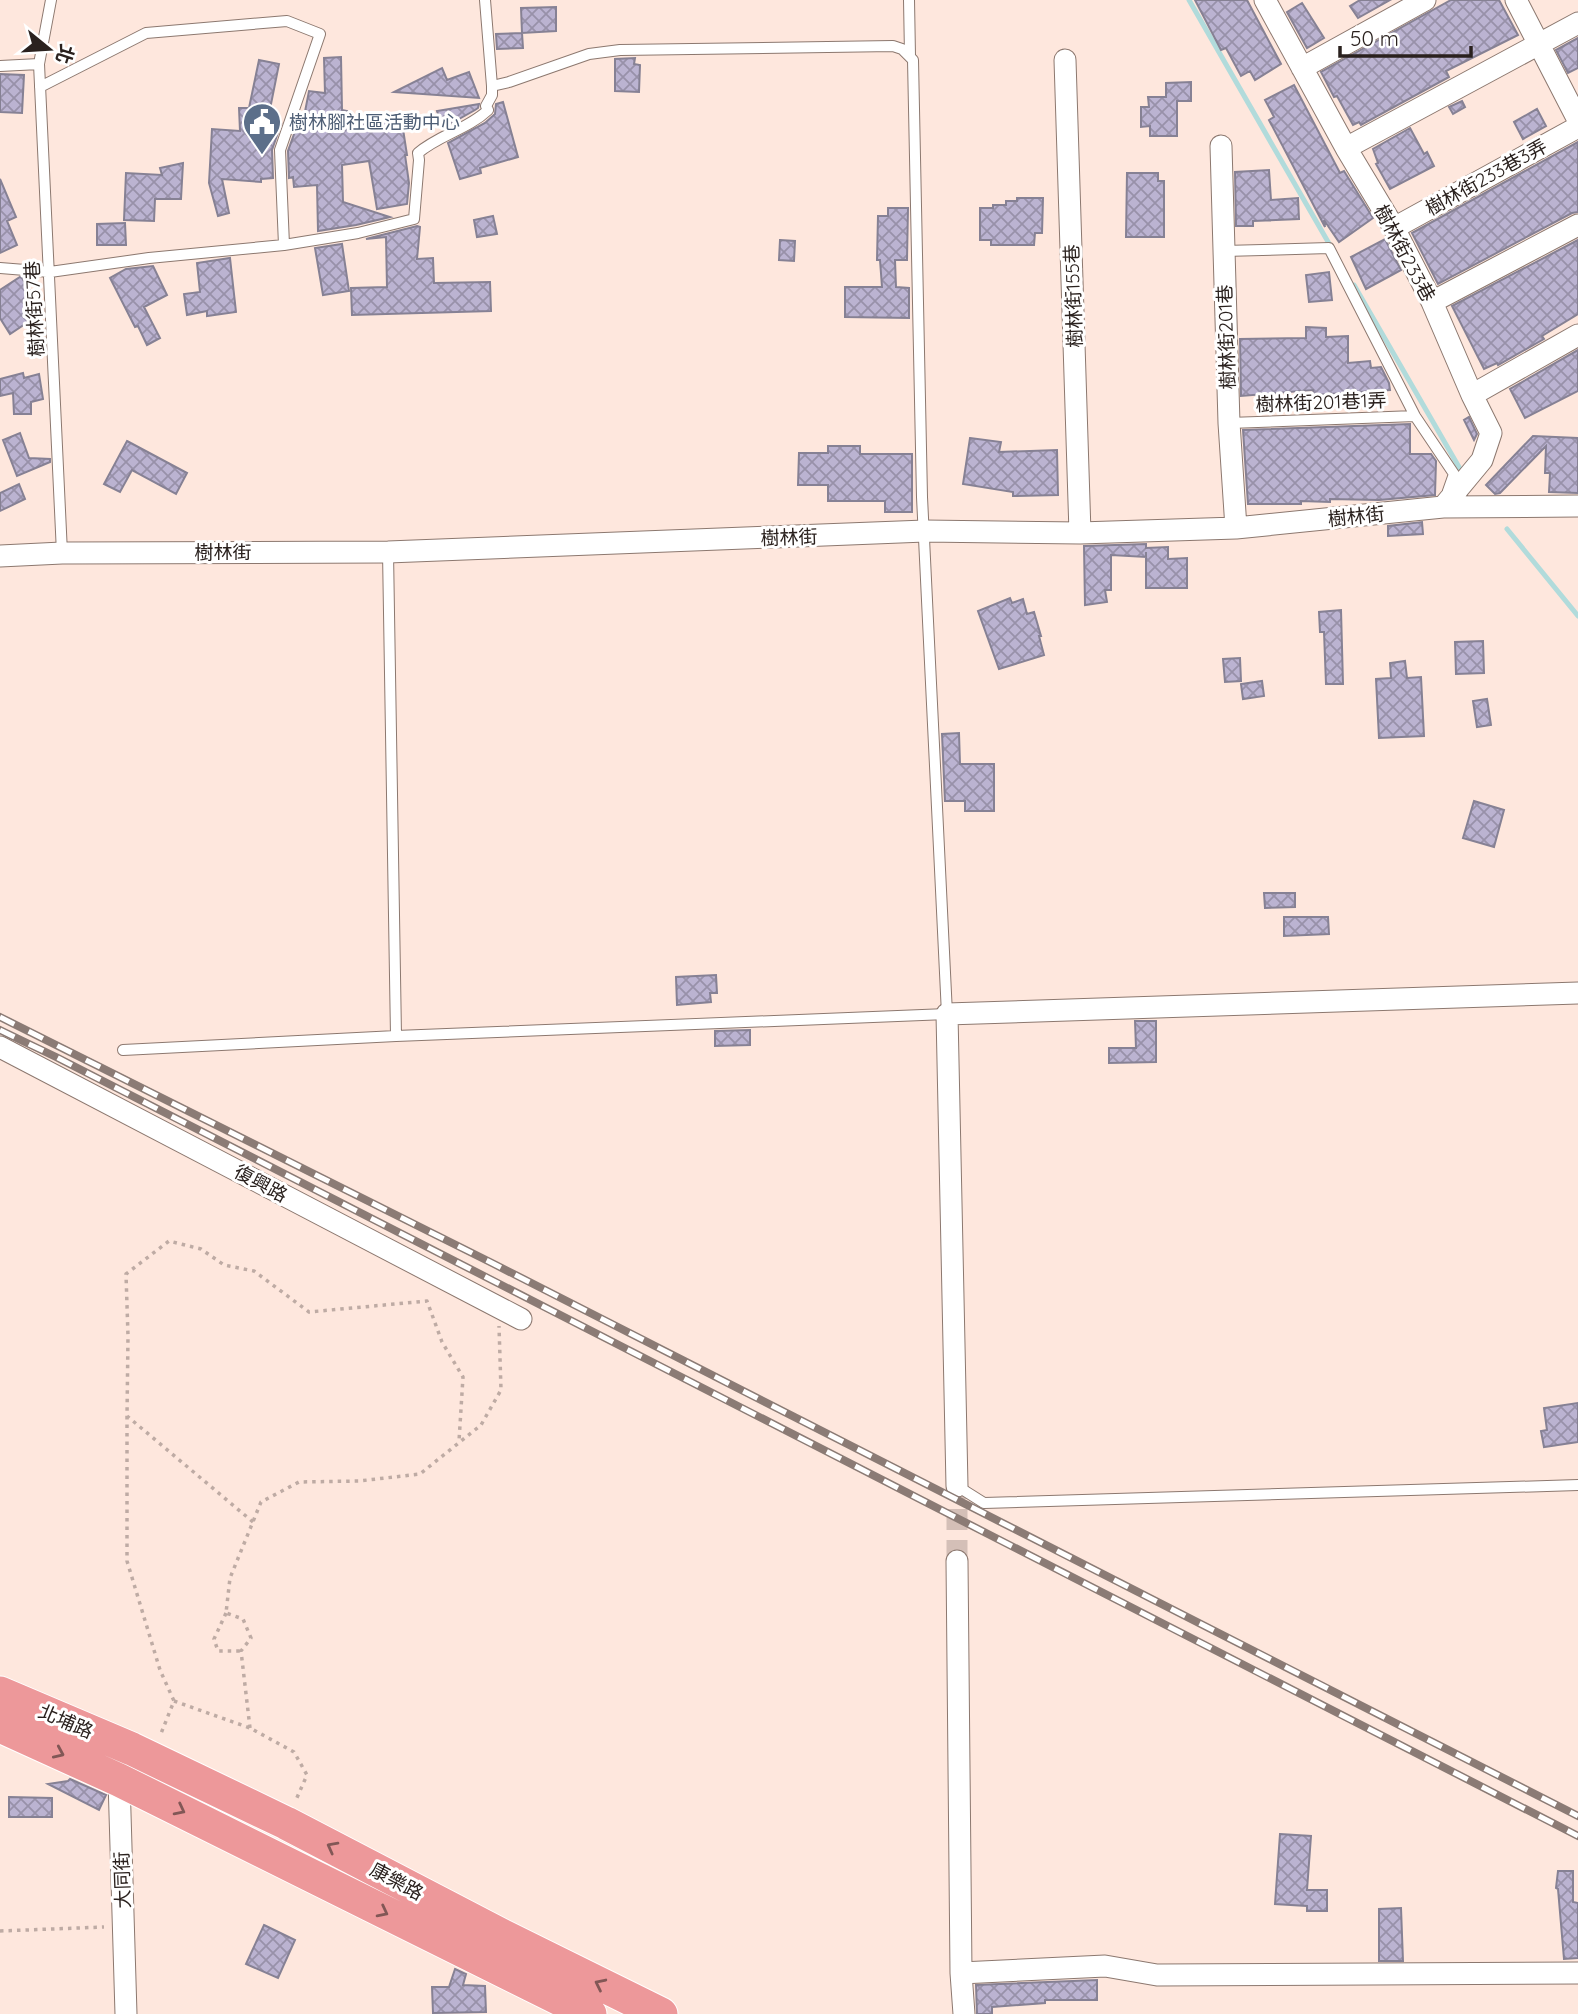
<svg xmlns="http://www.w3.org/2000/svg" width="1578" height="2014" viewBox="0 0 1578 2014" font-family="Quicksand,'Noto Sans TC',sans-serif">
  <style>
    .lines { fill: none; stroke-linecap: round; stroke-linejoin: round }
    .stream { stroke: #b1dbdb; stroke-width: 5 }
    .building { fill: url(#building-cross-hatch); stroke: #868194; stroke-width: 2 }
    .street-tunnel { stroke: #d4bfb7; stroke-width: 21; stroke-dasharray: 21 10; stroke-linecap: butt }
    .lane-casing { stroke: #8c786f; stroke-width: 12 }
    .street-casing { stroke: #8c786f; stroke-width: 23 }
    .primary-casing { stroke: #fff; stroke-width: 35 }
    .path { stroke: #beaba4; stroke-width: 3.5; stroke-dasharray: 3.5 5; stroke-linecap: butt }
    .lane { stroke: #fff; stroke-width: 10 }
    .street { stroke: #fff; stroke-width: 21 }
    .primary { stroke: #ed989a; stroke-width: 33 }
    .rail-casing { stroke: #8b7b75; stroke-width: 8 }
    .rail { stroke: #fff; stroke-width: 5; stroke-dasharray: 16; stroke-linecap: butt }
    .oneway { stroke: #825756 }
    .labels { text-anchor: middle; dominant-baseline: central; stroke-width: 6; stroke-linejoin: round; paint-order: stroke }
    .service-label { font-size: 19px; fill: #4e5e75; stroke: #fff; text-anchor: start }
    .street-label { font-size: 19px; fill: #2a211e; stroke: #fff }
  </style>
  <defs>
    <pattern id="building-cross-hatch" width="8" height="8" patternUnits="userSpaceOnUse" patternTransform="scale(1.75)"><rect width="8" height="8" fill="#bbb3d1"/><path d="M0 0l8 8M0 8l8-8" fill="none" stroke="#9891a9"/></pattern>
  </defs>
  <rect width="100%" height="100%" fill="#fee7dd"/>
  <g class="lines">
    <path class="stream" d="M1189,0l142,247
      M1354,285l109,189
      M1507,529l71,87"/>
  </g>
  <path class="building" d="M1195,0h52l34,64 -26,16 -5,-9 -9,5 -15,-28 -5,2z
    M1360,0h30l-32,18 -8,-12z
    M1451,0h48l19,35 -72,36 3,6 -88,48 -2,-3 -6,3 -16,-29 -3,1 -13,-25z
    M1302,3l22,35 -17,10 -20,-36z
    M556,7v24l-34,2 -1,-25z
    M522,33l1,15 -26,1 -1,-15z
    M1578,38v30l-10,5 -12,-23z
    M341,57l1,53 5,1 -3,15 57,-10 6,39h-2l4,28 -2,21 -30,5 -8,-48 -27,4 1,37 47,15 -34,8 -38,6 -1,-46 -23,2 -1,-10 -4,1 -1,-27 10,-28 5,-1 6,-31 16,2 -1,-35z
    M635,58l-1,6 6,1 -1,27 -24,-1v-32z
    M259,60l20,4 -8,40 1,21 9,-1 -9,26 1,28 -12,1v3l-39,-3 7,34 -11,3 -9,-33 3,-54 28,2 -1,-23h10z
    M442,68l5,12 22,-8 10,26 -85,-6z
    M0,74l24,1 -2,38 -22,-1z
    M1191,82v19h-14v35h-27v-10l-9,1v-20h8l-1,-10h18v-14z
    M1294,85l46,88 4,-2 29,47 -34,24 -15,-22 1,7 -56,-107 5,-3 -9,-17z
    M1462,101l3,6 -12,7 -4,-7z
    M503,102l15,55 -38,11 1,5 -21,6 -12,-36 37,-20 10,-9 1,-10z
    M479,104l-1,4 -3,2 -32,18 -6,-17z
    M1537,109l9,17 -23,13 -9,-17z
    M1410,128l14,26 3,-2 7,14 -44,23 -14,-25 2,-1 -5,-14z
    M1578,142v70l-6,1 -134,71 -26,-51z
    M183,163l-2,36h-26l-1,22 -30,-1 2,-47 36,2 -2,-7z
    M1269,170l2,30 27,-2 1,21 -46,2v5h-17l-1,-54z
    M1127,173h31v8h6v56h-38z
    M0,179l16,38 -9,4 10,24 -17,8z
    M1017,198h26l-1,35h-7l-1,12h-43v-5h-11v-32h13v-3h13v-4h11z
    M888,208h20l-1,52h-12l1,27 13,1v30l-64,-1v-30h37l-2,-27h-3l1,-44h10z
    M493,216l4,18 -20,3 -3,-17z
    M125,223l1,22h-29v-21z
    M417,226l3,1 -3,32 16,-1 1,25 56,-1 1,29 -139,4 -1,-27 36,-1 -1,-50 -20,2z
    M1385,239l16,31 -35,19 -15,-32z
    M780,240l15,1 -1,20 -15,-1z
    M1578,240v74l-36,22 2,3 -46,26 -1,-2 -13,6 -32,-63z
    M342,244l7,47 -26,4 -8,-47z
    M230,258l6,54 -29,4v-5l-20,4 -3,-21 16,-2 -3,-29z
    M153,266l14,29 -23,12 16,31 -13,7 -9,-19 -3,1 -25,-49 16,-9z
    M1329,272l3,28 -23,2 -3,-27z
    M20,277l2,1 21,34 -33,22 -10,-16v-28z
    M1306,327l20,1v9l22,-1v27l22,-2 1,7 10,-1 8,16 1,7 -76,5 -1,-5 -72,6 -1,-57 66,-1z
    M1578,350v41l-53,27 -15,-29z
    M23,373l1,5 15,-4 4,25 -12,3v12h-17l-1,-21 -13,3v-17z
    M1469,417l8,17 -3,6 -10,-20z
    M1410,424v30h21l5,7 -1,34 -56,5 -49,-1v3l-29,-1v3h-53l-5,-74z
    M20,433l9,25 21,1v3l-33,14 -14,-36z
    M1533,436l45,2v55l-29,-1 1,-19h-5l1,-27 -46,47 -5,1 -9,-9z
    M970,438l31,4 -2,10 58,-2 1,45 -45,1v-4l-50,-8z
    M127,441l60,32 -11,21 -44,-24 -12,22 -16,-8z
    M828,446h32v8h52v58h-27v-11h-57v-16h-30l1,-32h29z
    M19,484l6,15 -25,12v-18z
    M1422,522l1,12 -35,2v-10z
    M1146,544v4l22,-1v12l19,-1v30h-41v-36v5l-35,-2v35h-6l2,12 -22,3 -1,-59z
    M1010,598l2,5 11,-4 4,15 7,-2 7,24h-2l5,19 -45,14 -21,-58z
    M1341,610l2,74h-17l-2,-52h-4l-1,-20z
    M1483,641l1,32 -28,1 -1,-32z
    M1240,658l1,23 -16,1 -2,-23z
    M1405,661l2,17 14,-1 3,59 -45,2 -3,-59 15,-1 -1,-15z
    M1262,681l2,15 -21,3 -2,-15z
    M1487,699l4,26 -14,2 -4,-26z
    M959,733l1,31h34v47h-29v-10h-20l-3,-67z
    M1474,801l30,9 -10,37 -31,-9z
    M1264,893h31v14l-30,1z
    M1284,917h44l1,17 -45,2z
    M716,975l1,18h-7l1,9 -34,3 -1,-28z
    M1135,1021h21v41l-47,1v-15h27z
    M750,1030v15l-35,1v-15z
    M1578,1403v39l-34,5 -3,-16 6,-1 -3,-22z
    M70,1779l36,16 -7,15 -51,-26 20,-3z
    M9,1797l43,1v19h-43z
    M1280,1834l31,2 -4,54h20v21h-20v-5l-32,-2z
    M1558,1871h15v31l5,1v55l-14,1 -6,-70 -2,-1z
    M1401,1908l2,53h-24v-52z
    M264,1925l31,15 -17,38 -32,-14z
    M455,1969l11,5 -3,11 22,1 1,26 -53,1 -1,-26h17z
    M1097,1980v20h-52v3l-53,4v7h-15l-1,-29z"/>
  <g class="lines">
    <path class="street-tunnel" d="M957,1561v-75"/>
    <defs>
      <path id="lane" d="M51,0l-12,64 23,489
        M485,0l7,86
        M909,0l1,55
        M0,66l39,-2
        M40,87l106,-54 141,-12 33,13 -40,116 4,95
        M1224,251l105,-3 86,168 39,58 -6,17
        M0,268l50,4 99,-14 135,-13 74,-12 56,-14 5,-59 -1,-7c21,-18 50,-24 70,-43l-2,-4 6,-11v-9l17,-4 80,-28 31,-4 273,-4 9,3 11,11 9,437 25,517 -551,22 -8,-484
        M1229,423l186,-7
        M123,1050l273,-14
        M957,1486l27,17 594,-18"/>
      <path id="street" d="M1265,0l81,148 48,80 38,74 40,93 19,38 -9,27 -39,47
        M1516,0l62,120
        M1065,60l15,473
        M1302,68l123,-68
        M1221,146l8,277 7,105
        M1346,148l232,-125
        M1394,228l184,-101
        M1432,302l146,-77
        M1472,395l106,-60
        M0,556l62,-3 326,-1 537,-21 155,2 156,-5 207,-21 135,-1
        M0,1047l521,272
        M957,1486l-10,-472 631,-21
        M957,1561l4,412 3,41
        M123,1770l-4,10 7,234
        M961,1973l144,-7 52,9 421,-2"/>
      <path id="primary" d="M0,1693l132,56 154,74 213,111 162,80
        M0,1726l119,54 471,234"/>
    </defs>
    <use href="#lane" class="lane-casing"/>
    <use href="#street" class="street-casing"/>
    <use href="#primary" class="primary-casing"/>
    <path class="path" d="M127,1416v145l33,109 14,31 -14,35
      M253,1522l-126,-106 1,-80 -2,-62 43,-33 32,8 23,16 30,6 55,41 118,-11 15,41 21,35 -4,64
      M226,1613l-12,26 4,12h23
      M174,1701l76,27 44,24 13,23 -12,27
      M250,1728l-9,-77 10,-13 -8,-19 -17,-6 4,-35 31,-76 38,-20 60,-1 61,-7 61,-49 20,-35 -2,-64
      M0,1931l104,-4"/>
    <use href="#lane" class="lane"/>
    <use href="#street" class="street"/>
    <use href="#primary" class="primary"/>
    <defs>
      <path id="rail" d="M0,1017l494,247 1084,552
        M0,1030l56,27 1522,779"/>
    </defs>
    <use href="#rail" class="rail-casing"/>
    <use href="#rail" class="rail"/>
  </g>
  <defs><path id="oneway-chevron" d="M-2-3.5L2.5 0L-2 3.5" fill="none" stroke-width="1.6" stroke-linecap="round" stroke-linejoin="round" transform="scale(1.75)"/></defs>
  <g class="oneway">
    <use href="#oneway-chevron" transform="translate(59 1753) rotate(24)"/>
    <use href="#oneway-chevron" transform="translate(180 1810) rotate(27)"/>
    <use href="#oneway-chevron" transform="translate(332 1847) rotate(-152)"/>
    <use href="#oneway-chevron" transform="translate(383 1912) rotate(27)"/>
    <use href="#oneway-chevron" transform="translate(600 1984) rotate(-154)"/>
  </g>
  <defs>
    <symbol id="civic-pin" viewBox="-11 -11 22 30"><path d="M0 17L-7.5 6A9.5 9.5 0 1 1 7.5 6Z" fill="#5c6f8a" stroke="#fff"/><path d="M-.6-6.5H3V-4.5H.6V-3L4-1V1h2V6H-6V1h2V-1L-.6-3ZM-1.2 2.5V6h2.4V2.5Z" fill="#fff"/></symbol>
  </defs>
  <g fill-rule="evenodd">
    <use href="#civic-pin" x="240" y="100" width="44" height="60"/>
  </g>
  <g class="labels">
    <g class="service-label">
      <text x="289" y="122">樹林腳社區活動中心</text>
    </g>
    <g class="street-label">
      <text transform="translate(1486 177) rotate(-29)">樹林街233巷3弄</text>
      <text transform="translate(1405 253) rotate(62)">樹林街233巷</text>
      <text transform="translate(1073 296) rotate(-92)">樹林街155巷</text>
      <text transform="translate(34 309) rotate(-93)">樹林街57巷</text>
      <text transform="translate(1226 337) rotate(-92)">樹林街201巷</text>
      <text transform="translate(1321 402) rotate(-2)">樹林街201巷1弄</text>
      <text transform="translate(1356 516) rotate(-6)">樹林街</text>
      <text transform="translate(789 537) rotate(-2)">樹林街</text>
      <text x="223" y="552">樹林街</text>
      <text transform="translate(261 1183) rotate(28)">復興路</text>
      <text transform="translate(66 1721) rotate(23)">北埔路</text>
      <text transform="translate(122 1880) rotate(-92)">大同街</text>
      <text transform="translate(397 1881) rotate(28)">康樂路</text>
    </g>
  </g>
  <g transform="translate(49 49) rotate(108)" stroke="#ffffff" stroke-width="5" paint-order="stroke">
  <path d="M0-5L12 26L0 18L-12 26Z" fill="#2a211e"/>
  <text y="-10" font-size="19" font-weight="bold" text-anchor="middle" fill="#2a211e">北</text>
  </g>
  <path d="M1340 46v10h131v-10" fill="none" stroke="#2a211e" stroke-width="3.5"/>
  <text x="1350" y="46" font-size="21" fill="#2a211e" stroke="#ffffff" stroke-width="5" paint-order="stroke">50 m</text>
</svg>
